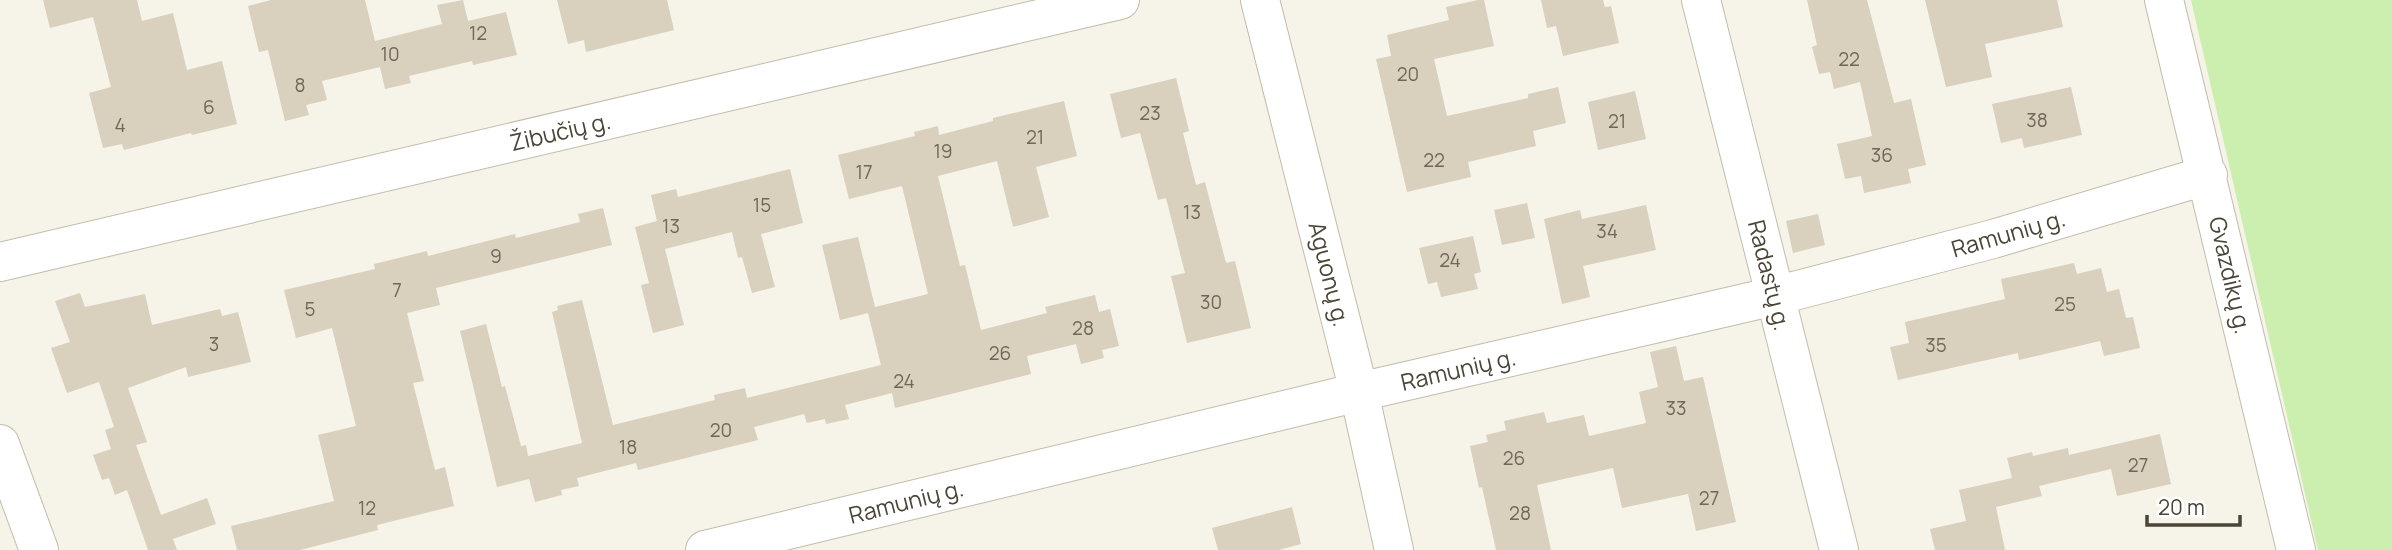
<svg xmlns="http://www.w3.org/2000/svg" width="2392" height="550" viewBox="0 0 2392 550" font-family="Manrope,sans-serif">
  <style>
    .green { fill: #cceeaf }
    .building { fill: #d9d0be }
    .lines { fill: none; stroke-linecap: round; stroke-linejoin: round }
    .minor-casing { stroke: #c3bcab; stroke-width: 40 }
    .minor { stroke: #fff; stroke-width: 38 }
    .labels { text-anchor: middle; dominant-baseline: central; stroke-width: 5; stroke-linejoin: round; paint-order: stroke }
    .number-label { font-size: 19px; fill: #6e6859 }
    .street-label { font-size: 23px; fill: #4b4537; stroke: #fff }
  </style>
  <rect width="100%" height="100%" fill="#f6f3e9"/>
  <path class="green" d="M2191,0h201v550h-74z"/>
  <path class="building" d="M43,0h94l5,21 31,-8 14,57 35,-9 15,63 -45,11 -1,-2 -67,17 -2,-6 -19,4 -14,-55 22,-6 -18,-70 -43,11z
    M271,0h94l10,41 67,-17 -5,-19 26,-5 5,21 38,-9 11,43 -44,10 -1,-4 -63,15 2,7 -26,6 -5,-22 -58,14 5,19 -21,5 3,10 -24,6 -17,-71 -9,2 -11,-46z
    M557,0h110l7,30 -88,22 -2,-12 -16,4z
    M1478,0h6l10,46 -60,13 13,57 81,-18v-4l30,-7 8,36 -33,8 3,15 -68,16 3,15 -64,15 -31,-133 15,-3 -4,-21 62,-15 -3,-13z
    M1541,0h62l2,7 6,-1 8,37 -56,13 -7,-30 -9,2z
    M1807,0h60l27,103 17,-4 15,66 -18,4 3,14 -47,10 -3,-17 -16,3 -8,-35 35,-8 -12,-54 -26,7 -4,-17 -11,2 -7,-27 5,-2z
    M1925,0h132l6,27 -78,17 7,33 -46,10z
    M1176,78l13,53 -6,2 13,52 9,-3 21,81 9,-2 16,67 -64,15 -16,-67 14,-3 -19,-75 -8,2 -18,-67 -19,5 -11,-44z
    M2071,87l11,48 -58,13 -2,-10 -21,5 -9,-39z
    M1635,91l11,48 -48,11 -10,-48z
    M1064,101l13,55 -41,11 13,50 -36,10 -16,-66 -59,15 22,90 5,-1 16,65 66,-17 -2,-6 50,-12 4,17 11,-3 9,37 -17,4 2,8 -23,6 -5,-20 -49,12 4,18 -136,34 -3,-15 -47,12 4,14 -23,5 -1,-5 -18,4 -3,-9 -50,13 4,13 -120,30 -2,-7 -59,15 2,8 -18,4 1,5 -27,7 -6,-23 -32,8 -37,-156 26,-7 16,63 3,-1 16,60 5,-1 2,11 54,-13 -30,-131 6,-2 -1,-4 25,-6 31,125 102,-25 -1,-5 31,-7 2,10 134,-33 -13,-52 -28,7 -18,-75 36,-8 17,70 53,-13 -26,-108 -53,13 -11,-44 77,-19 -1,-4 24,-6 1,9 54,-14v-3z
    M790,169l13,54 -42,11 14,53 -23,6 -10,-36 -4,1 -6,-26 -67,17 19,76 -31,8 -12,-48 8,-2 -14,-56 22,-6 -6,-26 25,-6 2,8z
    M1527,203l8,35 -33,7 -8,-35z
    M1646,205l10,45 -73,16 7,31 -28,7 -18,-85 36,-9 2,9z
    M603,208l9,37 -176,43 4,17 -33,8 17,68 -11,2 22,87 10,-3 9,39 -77,19 1,5 -78,20h-63l-6,-24 103,-25 -16,-66 38,-9 -24,-98 -36,10 -12,-48 91,-21 -1,-5 53,-13 1,5 87,-22 1,4 64,-16 -2,-8z
    M1818,214l7,31 -32,8 -7,-32z
    M1473,236l8,36 -7,2 4,15 -37,8 -4,-15 -9,2 -9,-36z
    M2074,263l3,11 24,-6 6,24 12,-3 7,29 7,-1 7,31 -36,8 -4,-15 -81,19 -1,-7 -120,27 -8,-33 19,-4 -4,-21 100,-23 -4,-20z
    M80,293l5,14 60,-13 7,31 68,-16 2,7 16,-4 13,50 -63,15 -2,-10 -58,21 19,54 -11,3 25,70 46,-17 9,26 -43,15 4,11h-29l-21,-60 -12,5 -6,-17 -7,2 -9,-25 18,-6 -6,-19 9,-3 -15,-45 -32,11 -16,-45 19,-6 -15,-41z
    M1676,346l8,35 19,-4 33,145 -40,9 -8,-37 -66,14 -9,-40 -76,17 14,65h-55l-14,-63 -3,1 -9,-42 18,-4 -2,-7 20,-5 -2,-9 40,-9 3,11 37,-8 5,21 57,-13 -7,-31 19,-5 -8,-35z
    M2160,434l11,50 -54,12 -6,-27 -72,17 3,10 -46,11 9,43h-70l-5,-21 36,-8 -7,-31 53,-12 -5,-20 25,-6 1,4 35,-8 1,7z
    M1292,507l9,37 -22,6h-61l-6,-22z"/>
  <g class="lines">
    <defs>
      <path id="minor" d="M1260,0l99,392 35,158
        M1701,0l138,550
        M2164,0l132,550
        M0,262l1120,-262
        M0,444l39,106
        M705,550l654,-158 416,-96 218,-57 215,-64"/>
    </defs>
    <use href="#minor" class="minor-casing"/>
    <use href="#minor" class="minor"/>
  </g>
  <g class="labels">
    <g class="number-label">
      <text x="478" y="33">12</text>
      <text x="390" y="54">10</text>
      <text x="1849" y="59">22</text>
      <text x="1408" y="74">20</text>
      <text x="300" y="85">8</text>
      <text x="209" y="107">6</text>
      <text x="1150" y="113">23</text>
      <text x="2037" y="120">38</text>
      <text x="1617" y="121">21</text>
      <text x="120" y="125">4</text>
      <text x="1035" y="137">21</text>
      <text x="943" y="151">19</text>
      <text x="1882" y="155">36</text>
      <text x="1434" y="160">22</text>
      <text x="864" y="172">17</text>
      <text x="762" y="205">15</text>
      <text x="1192" y="212">13</text>
      <text x="671" y="226">13</text>
      <text x="1607" y="231">34</text>
      <text x="496" y="256">9</text>
      <text x="1450" y="260">24</text>
      <text x="397" y="290">7</text>
      <text x="1211" y="302">30</text>
      <text x="2065" y="304">25</text>
      <text x="310" y="309">5</text>
      <text x="1083" y="328">28</text>
      <text x="214" y="344">3</text>
      <text x="1936" y="345">35</text>
      <text x="1000" y="353">26</text>
      <text x="904" y="381">24</text>
      <text x="1676" y="408">33</text>
      <text x="721" y="430">20</text>
      <text x="628" y="447">18</text>
      <text x="1514" y="458">26</text>
      <text x="2138" y="465">27</text>
      <text x="1709" y="498">27</text>
      <text x="367" y="508">12</text>
      <text x="1520" y="513">28</text>
    </g>
    <g class="street-label">
      <text transform="translate(560 131) rotate(-13)">Žibučių g.</text>
      <text transform="translate(2008 233) rotate(-16)">Ramunių g.</text>
      <text transform="translate(1330 274) rotate(76)">Aguonų g.</text>
      <text transform="translate(1770 275) rotate(76)">Radastų g.</text>
      <text transform="translate(2231 275) rotate(77)">Gvazdikų g.</text>
      <text transform="translate(1458 369) rotate(-13)">Ramunių g.</text>
      <text transform="translate(906 501) rotate(-14)">Ramunių g.</text>
    </g>
  </g>
  <path d="M2147 515v10h93v-10" fill="none" stroke="#4b4537" stroke-width="3.5"/>
  <text x="2158" y="515" font-size="21" fill="#4b4537" stroke="#ffffff" stroke-width="5" paint-order="stroke">20 m</text>
</svg>
